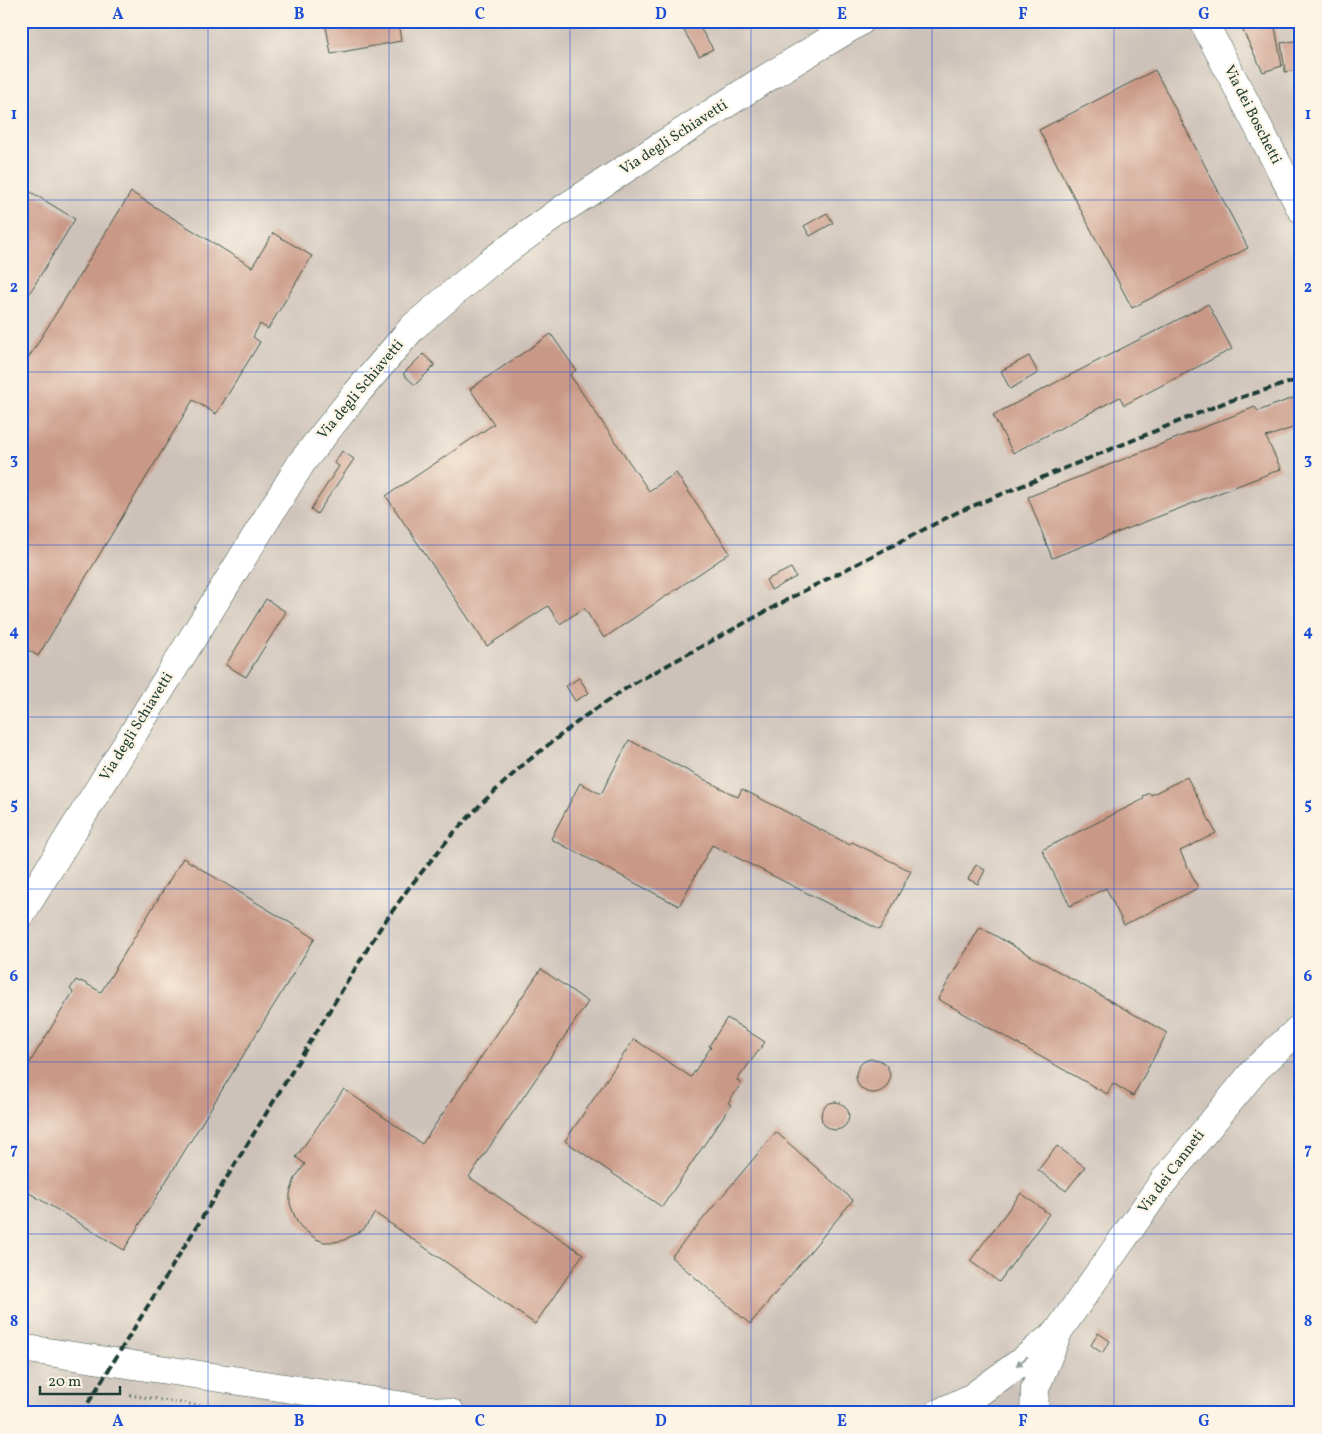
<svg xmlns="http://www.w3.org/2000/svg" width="1322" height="1434" viewBox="0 0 1322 1434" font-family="Vollkorn,serif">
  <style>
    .industrial { fill: #cdc2b9 }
    .building { fill: #c99886 }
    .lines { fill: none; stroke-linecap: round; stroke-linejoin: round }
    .minor-casing { stroke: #3e5649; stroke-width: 29 }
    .path { stroke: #3e5649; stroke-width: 3; stroke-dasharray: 1 4; stroke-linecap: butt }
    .minor { stroke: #fff; stroke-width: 28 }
    .rail { stroke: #1f3d34; stroke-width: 4; stroke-dasharray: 8 4; stroke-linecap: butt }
    .oneway { fill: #8f9e9a }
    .grid { fill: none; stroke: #1d4ed8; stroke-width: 1; stroke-opacity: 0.55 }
    .labels { text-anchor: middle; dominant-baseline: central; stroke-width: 4.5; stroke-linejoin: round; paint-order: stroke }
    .street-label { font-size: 15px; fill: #1f3d34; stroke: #fcf5e5 }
    .neatline { fill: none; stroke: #1d4ed8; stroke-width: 2 }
    .grid-label { font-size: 16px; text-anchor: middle; font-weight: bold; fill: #1d4ed8 }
  </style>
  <rect width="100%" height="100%" fill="#fcf5e5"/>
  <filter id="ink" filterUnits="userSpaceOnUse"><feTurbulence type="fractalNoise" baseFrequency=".02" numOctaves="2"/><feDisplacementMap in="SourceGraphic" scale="10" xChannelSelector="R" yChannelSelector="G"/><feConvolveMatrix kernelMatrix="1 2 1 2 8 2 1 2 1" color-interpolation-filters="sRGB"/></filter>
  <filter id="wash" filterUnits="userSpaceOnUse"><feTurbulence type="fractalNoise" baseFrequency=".0096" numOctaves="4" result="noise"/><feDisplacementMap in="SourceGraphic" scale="20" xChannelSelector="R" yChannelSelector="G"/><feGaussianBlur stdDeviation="1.12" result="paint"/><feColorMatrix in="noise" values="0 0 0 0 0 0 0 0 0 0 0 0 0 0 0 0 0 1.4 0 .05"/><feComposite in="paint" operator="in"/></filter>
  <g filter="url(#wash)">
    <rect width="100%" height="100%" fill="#ece2c0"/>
    <path class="industrial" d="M21,21h1280v1392h-1280z"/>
    <g id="blocks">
      <path class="building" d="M325,21h73l3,20 -70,13z
        M645,21h10l1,6 -11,1z
        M737,21h12l2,3 -12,7 -5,-8z
        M1244,21h30l8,45 -19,6 -24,-49z
        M697,23l16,26 -14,7 -15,-25z
        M1301,40v29l-16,3 -4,-29z
        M1155,70l93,178 -116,60 -93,-178z
        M21,186l54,33 -54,88z
        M131,192l121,75 21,-34 39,23 -44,73 -8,-5 -7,13 7,5 -44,72 -23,-14 -155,256 -17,-10v-276z
        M827,213l6,10 -23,13 -6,-10z
        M1208,304l24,45 -108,56 -4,-8 -107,56 -20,-38z
        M551,334l25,36 -6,5 79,116 27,-18 54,80 -126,85 -20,-30 -24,16 -12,-18 -61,40 -101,-150 108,-72 -24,-35z
        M423,354l12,11 -20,20 -12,-11z
        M1029,356l9,17 -28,16 -9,-18z
        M1301,395v30l-35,12 15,32 -229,89 -24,-61 227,-90 3,4z
        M342,451l12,8 -37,55 -6,-5 28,-43 -5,-3z
        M791,568l5,9 -25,13 -5,-10z
        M266,599l20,13 -40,65 -20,-12z
        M579,678l10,15 -14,8 -9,-15z
        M629,740l109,57 4,-8 108,56 2,-3 59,29 -31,59 -168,-85 -33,61 -128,-67 29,-56 21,11z
        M1187,777l29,56 -36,18 18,37 -74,37 -18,-37 -36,18 -28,-56 102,-51 -1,-3 7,-3 1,2z
        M183,858l132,80 -191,312 -103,-62v-111l52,-85 -3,-3 6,-9 4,2 1,-1 20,11z
        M976,865l9,5 -7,14 -10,-5z
        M980,927l187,106 -34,63 -20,-13 -6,11 -169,-95z
        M541,969l47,33 -119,175 114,77 -48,70 -160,-111 -12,17 -19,10 -10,2h-10l-8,-3 -14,-11 -5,-6 -7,-18v-10l5,-16 10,-14 -9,-7 48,-68 78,55z
        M727,1018l38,24 -28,38 4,4 -13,19 3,2 -69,102 -97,-66 69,-102 57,38 20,-30 -2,-1z
        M856 1076a17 17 0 1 1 34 0a17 17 0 1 1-34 0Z
        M821 1116a14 14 0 1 1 28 0a14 14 0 1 1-28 0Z
        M776,1132l77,68 -103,124 -79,-67z
        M1057,1146l28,21 -19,24 -28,-21z
        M1021,1193l28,21 -50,68 -29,-21z
        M1098,1333l12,8 -8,12 -11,-8z"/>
    </g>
  </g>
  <g filter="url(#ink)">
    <use href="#blocks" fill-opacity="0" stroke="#3e5649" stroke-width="1"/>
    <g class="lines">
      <defs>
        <path id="minor" d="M1203,21l98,188
          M21,914l281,-452 53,-67 58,-68 76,-64 74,-54 197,-127 101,-61
          M21,1348l430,65
          M939,1413l32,-15 50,-36 35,-29
          M1034,1413l1,-24 24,-59 104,-148 93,-113 45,-42"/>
      </defs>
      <use href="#minor" class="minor-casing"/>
      <path class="path" d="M1296,236l5,9
        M130,1395l118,18"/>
      <use href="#minor" class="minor"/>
      <path class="rail" d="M82,1413l297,-483 29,-41 42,-52 31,-33 43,-40 61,-48 46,-31 163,-89 164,-84 268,-110 75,-23"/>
    </g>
    <defs><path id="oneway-solid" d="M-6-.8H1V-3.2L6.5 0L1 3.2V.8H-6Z" transform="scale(1.25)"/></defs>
    <use class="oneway" href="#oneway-solid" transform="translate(1022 1361) rotate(142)"/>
  </g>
  <path class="grid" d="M208,21v1392M389,21v1392M570,21v1392M751,21v1392M932,21v1392M1114,21v1392M21,200h1280M21,372h1280M21,545h1280M21,717h1280M21,889h1280M21,1062h1280M21,1234h1280"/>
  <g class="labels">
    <g class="street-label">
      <text transform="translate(1252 115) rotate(63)">Via dei Boschetti</text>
      <text transform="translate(674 138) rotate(-33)">Via degli Schiavetti</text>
      <text transform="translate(361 390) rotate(-50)">Via degli Schiavetti</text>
      <text transform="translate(137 727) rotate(-58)">Via degli Schiavetti</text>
      <text transform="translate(1172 1172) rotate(-53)">Via dei Canneti</text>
    </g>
  </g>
  <rect width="1322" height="1434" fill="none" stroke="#fcf5e5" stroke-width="55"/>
  <path d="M40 1386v8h80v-8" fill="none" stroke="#1f3d34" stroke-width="2.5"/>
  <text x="48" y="1386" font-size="15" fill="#1f3d34" stroke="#fcf5e5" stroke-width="4" paint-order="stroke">20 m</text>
  <rect x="28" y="28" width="1266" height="1378" class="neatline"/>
  <g class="grid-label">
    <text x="118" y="19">A</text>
    <text x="299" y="19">B</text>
    <text x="480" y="19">C</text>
    <text x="661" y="19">D</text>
    <text x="842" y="19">E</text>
    <text x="1023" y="19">F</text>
    <text x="1204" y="19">G</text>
    <text x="14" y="119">1</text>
    <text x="1308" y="119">1</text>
    <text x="14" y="292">2</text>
    <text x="1308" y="292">2</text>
    <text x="14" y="464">3</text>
    <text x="1308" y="464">3</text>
    <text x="14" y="636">4</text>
    <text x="1308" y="636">4</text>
    <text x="14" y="809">5</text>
    <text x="1308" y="809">5</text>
    <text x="14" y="981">6</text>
    <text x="1308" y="981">6</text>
    <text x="14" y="1154">7</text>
    <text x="1308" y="1154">7</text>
    <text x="14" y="1326">8</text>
    <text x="1308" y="1326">8</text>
    <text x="118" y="1426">A</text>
    <text x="299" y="1426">B</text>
    <text x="480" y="1426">C</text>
    <text x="661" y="1426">D</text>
    <text x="842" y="1426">E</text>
    <text x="1023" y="1426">F</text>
    <text x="1204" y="1426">G</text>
  </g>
</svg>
